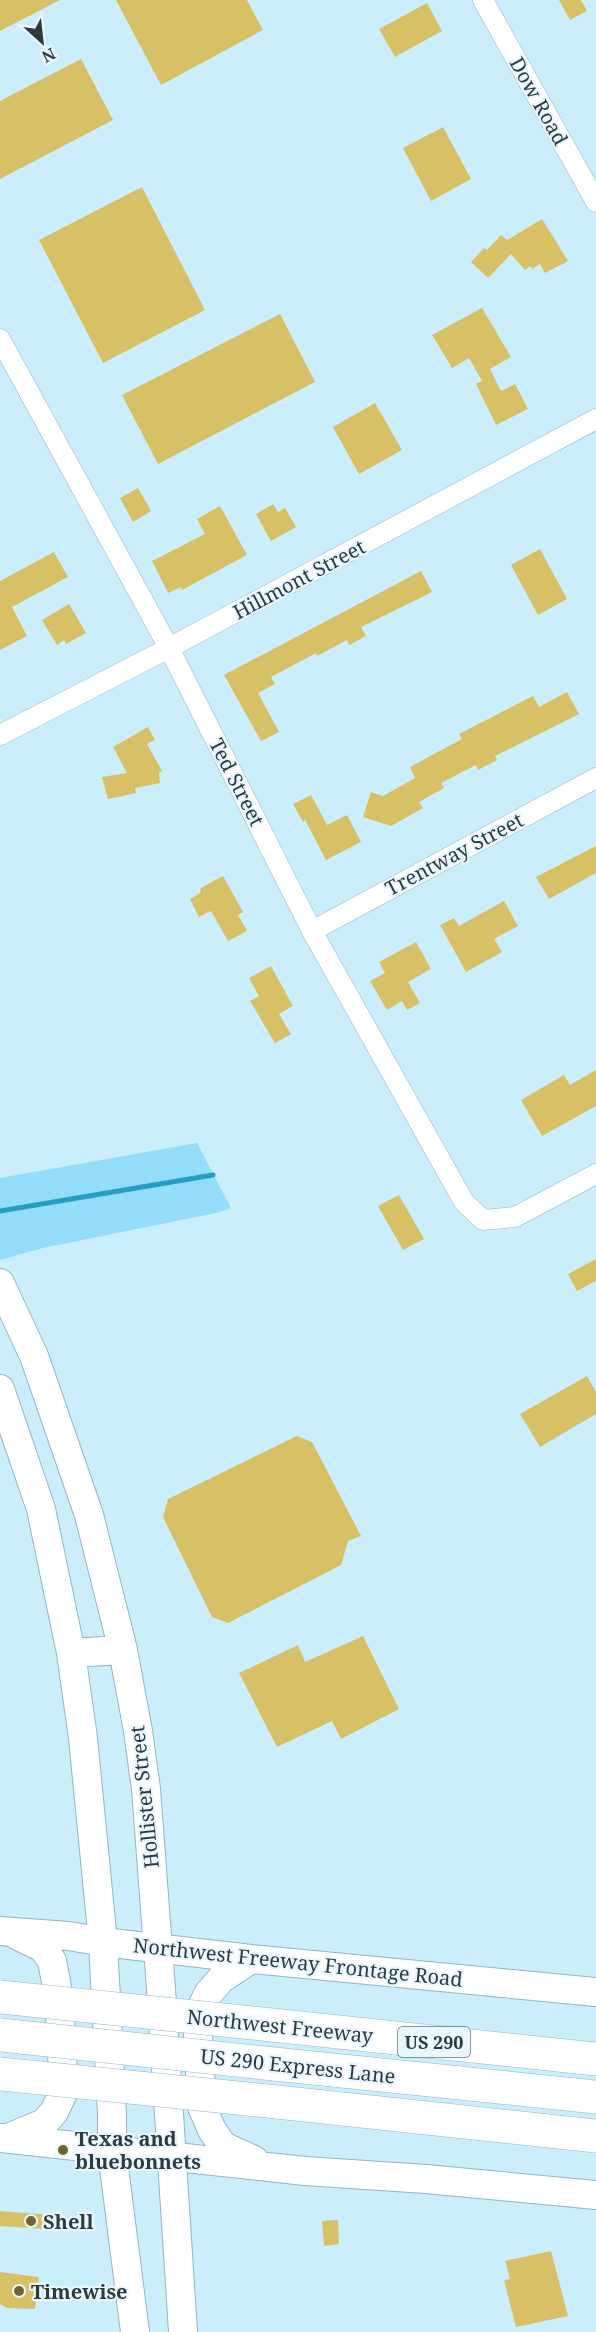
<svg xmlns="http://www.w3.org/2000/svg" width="596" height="2332" viewBox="0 0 596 2332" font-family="'Noto Serif',serif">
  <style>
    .green { fill: #93ddfa }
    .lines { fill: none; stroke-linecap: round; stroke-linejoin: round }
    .stream { stroke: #269dc3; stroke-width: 5 }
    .building { fill: #d8c066 }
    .street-casing { stroke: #93b5c3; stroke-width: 21 }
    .secondary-casing { stroke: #93b5c3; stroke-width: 30 }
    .highway-casing { stroke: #93b5c3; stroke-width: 34 }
    .street { stroke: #fff; stroke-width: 20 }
    .secondary { stroke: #fff; stroke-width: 28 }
    .highway { stroke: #fff; stroke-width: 33 }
    .highway-bridge-casing { stroke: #93b5c3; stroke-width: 34; stroke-linecap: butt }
    .highway-bridge { stroke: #fff; stroke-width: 33 }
    .poi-dot { fill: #706330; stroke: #e9f7fd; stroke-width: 2 }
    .labels { text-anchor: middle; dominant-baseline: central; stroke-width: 4.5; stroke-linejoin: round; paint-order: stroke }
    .shield { fill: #e9f7fd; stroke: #657379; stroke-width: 1.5 }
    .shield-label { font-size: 18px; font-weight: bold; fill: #2d3b41 }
    .street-label { font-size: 20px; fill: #2d3b41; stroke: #e9f7fd }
    .poi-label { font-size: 20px; font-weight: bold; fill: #2d3b41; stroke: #e9f7fd; text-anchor: start }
  </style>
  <rect width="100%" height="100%" fill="#cbeefd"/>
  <path class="green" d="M197,1143l34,65 -15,5 -173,35 -43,12v-82z"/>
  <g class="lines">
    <path class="stream" d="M0,1211l213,-36"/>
  </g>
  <path class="building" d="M0,0h60l-60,31z
    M116,0h131l16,30 -102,55z
    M559,0h22l6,11 -17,9z
    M427,3l15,28 -47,26 -16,-28z
    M81,59l32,61 -113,59v-78z
    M443,127l28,52 -40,22 -28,-53z
    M142,187l63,123 -102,53 -64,-123z
    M542,219l26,42 -23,12 -5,-9 -8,5 -2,-3 -5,4 -14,-16 -23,24 -17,-16 13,-14 3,2 14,-15 6,5z
    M482,308l29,49 -21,12 11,22 14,-7 13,25 -32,16 -20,-41 6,-3 -13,-23 -17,10 -20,-33z
    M280,314l35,68 -157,82 -36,-69z
    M375,403l27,47 -43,24 -26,-47z
    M138,488l13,23 -18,11 -13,-24z
    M273,504l5,8 7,-4 11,19 -25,14 -15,-27z
    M220,506l27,49 -65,35 -1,-3 -13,6 -16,-32 53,-27 -8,-15z
    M540,549l27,50 -29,16 -27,-50z
    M54,552l14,25 -56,30 15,29 -27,14v-69z
    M421,571l11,21 -71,35 5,9 -17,9 -2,-5 -30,16 -1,-3 -45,24 4,7 -17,9 21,39 -18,9 -37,-66z
    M69,604l17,29 -20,11 -2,-4 -7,5 -15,-25z
    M567,692l12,22 -84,42 2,4 -19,10 -2,-5 -35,18 3,5 -25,14 4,6 -32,18 -28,-9 8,-25 12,4 32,-18 -5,-11 52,-28 -3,-5 74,-38 6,11z
    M148,727l7,13 -8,4 15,27 -3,2 1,10 -25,5 1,5 -28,6 -6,-22 25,-4 -14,-26z
    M311,795l16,30 20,-10 14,27 -35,18 -21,-40 -2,2 -10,-18z
    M596,846v27l-47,26 -13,-22z
    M223,876l20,36 -5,3 9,16 -19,10 -17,-30 -12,6 -9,-18 10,-6 1,-5z
    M504,901l14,25 -24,13 8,13 -36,20 -26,-47 14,-7 5,8z
    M416,942l15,27 -23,13 12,21 -13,7 -5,-9 -15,9 -17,-29 15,-8 -6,-11z
    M271,966l22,40 -14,8 12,20 -16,9 -25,-42 9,-5 -10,-18z
    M596,1070v36l-54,30 -21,-36 43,-25 6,10z
    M399,1195l25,44 -21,11 -25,-44z
    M596,1259v22l-19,10 -9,-17z
    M587,1376l9,16v22l-56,33 -20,-33z
    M297,1436l15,6 49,94 -13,5 -7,24 -113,58 -16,-6 -49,-100 5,-18z
    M363,1636l36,73 -58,30 -9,-18 -55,26 -38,-74 59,-28 7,17z
    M0,2211l62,5 -1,14 -61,-4z
    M338,2220l1,24 -15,2 -2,-25z
    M551,2251l17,65 -52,11 -12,-47 6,-1 -5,-18z
    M0,2272l39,5 -4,32 -28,-1 -7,-4z"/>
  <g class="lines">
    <defs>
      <path id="street" d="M483,0l113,202
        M0,339l169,309 143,283 152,271 19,18 32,-3 81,-43
        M0,735l169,-87 427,-229
        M312,931l284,-153"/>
      <path id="secondary" d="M0,1283l34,73 55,159 34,135 15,81 8,58 15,200 22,343
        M0,1389l41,120 30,144 12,85 20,204 9,173v37l23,180
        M71,1653l52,-3
        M0,1931l69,5 34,6 148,17 345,33
        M251,1959l-30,20 -13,15 -11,23 5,90 10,23 11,16 31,14
        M0,2138l305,33 121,8 170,16
        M8,2138l36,-15 10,-11 10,-21 -5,-94 -7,-36 -9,-13 -27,-13"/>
      <path id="highway" d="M272,2025l324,34
        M274,2064l322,33
        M277,2102l319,34"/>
    </defs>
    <use href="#street" class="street-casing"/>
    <use href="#secondary" class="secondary-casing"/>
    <use href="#highway" class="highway-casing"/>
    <use href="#street" class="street"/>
    <use href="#secondary" class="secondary"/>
    <use href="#highway" class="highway"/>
    <defs>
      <path id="highway-bridge" d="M0,1997l272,28
        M0,2035l274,29
        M0,2074l277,28"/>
    </defs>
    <use href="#highway-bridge" class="highway-bridge-casing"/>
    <use href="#highway-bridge" class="highway-bridge"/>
  </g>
  <g class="poi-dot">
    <circle cx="63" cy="2150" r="6"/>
    <circle cx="31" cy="2221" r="6"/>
    <circle cx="19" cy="2291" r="6"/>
  </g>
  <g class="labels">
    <rect class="shield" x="398" y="2027" width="72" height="30" rx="4.5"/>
    <g class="shield-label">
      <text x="434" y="2042">US 290</text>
    </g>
    <g class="street-label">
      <text transform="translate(539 101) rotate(61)">Dow Road</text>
      <text transform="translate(299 579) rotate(-28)">Hillmont Street</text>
      <text transform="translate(237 782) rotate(63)">Ted Street</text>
      <text transform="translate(454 854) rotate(-28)">Trentway Street</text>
      <text transform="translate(144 1797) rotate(-96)">Hollister Street</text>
      <text transform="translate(298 1962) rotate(6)">Northwest Freeway Frontage Road</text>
      <text transform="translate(280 2026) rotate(6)">Northwest Freeway</text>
      <text transform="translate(298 2066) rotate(6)">US 290 Express Lane</text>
    </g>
    <g class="poi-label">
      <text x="75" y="2138">Texas and<tspan x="75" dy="23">bluebonnets</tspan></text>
      <text x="43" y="2221">Shell</text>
      <text x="31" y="2291">Timewise</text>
    </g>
  </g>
  <g transform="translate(42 42) rotate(153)" stroke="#e9f7fd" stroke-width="4.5" paint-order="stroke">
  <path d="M0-4.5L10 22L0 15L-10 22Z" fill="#2d3b41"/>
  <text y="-9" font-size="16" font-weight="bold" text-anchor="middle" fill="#2d3b41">N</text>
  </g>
</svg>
